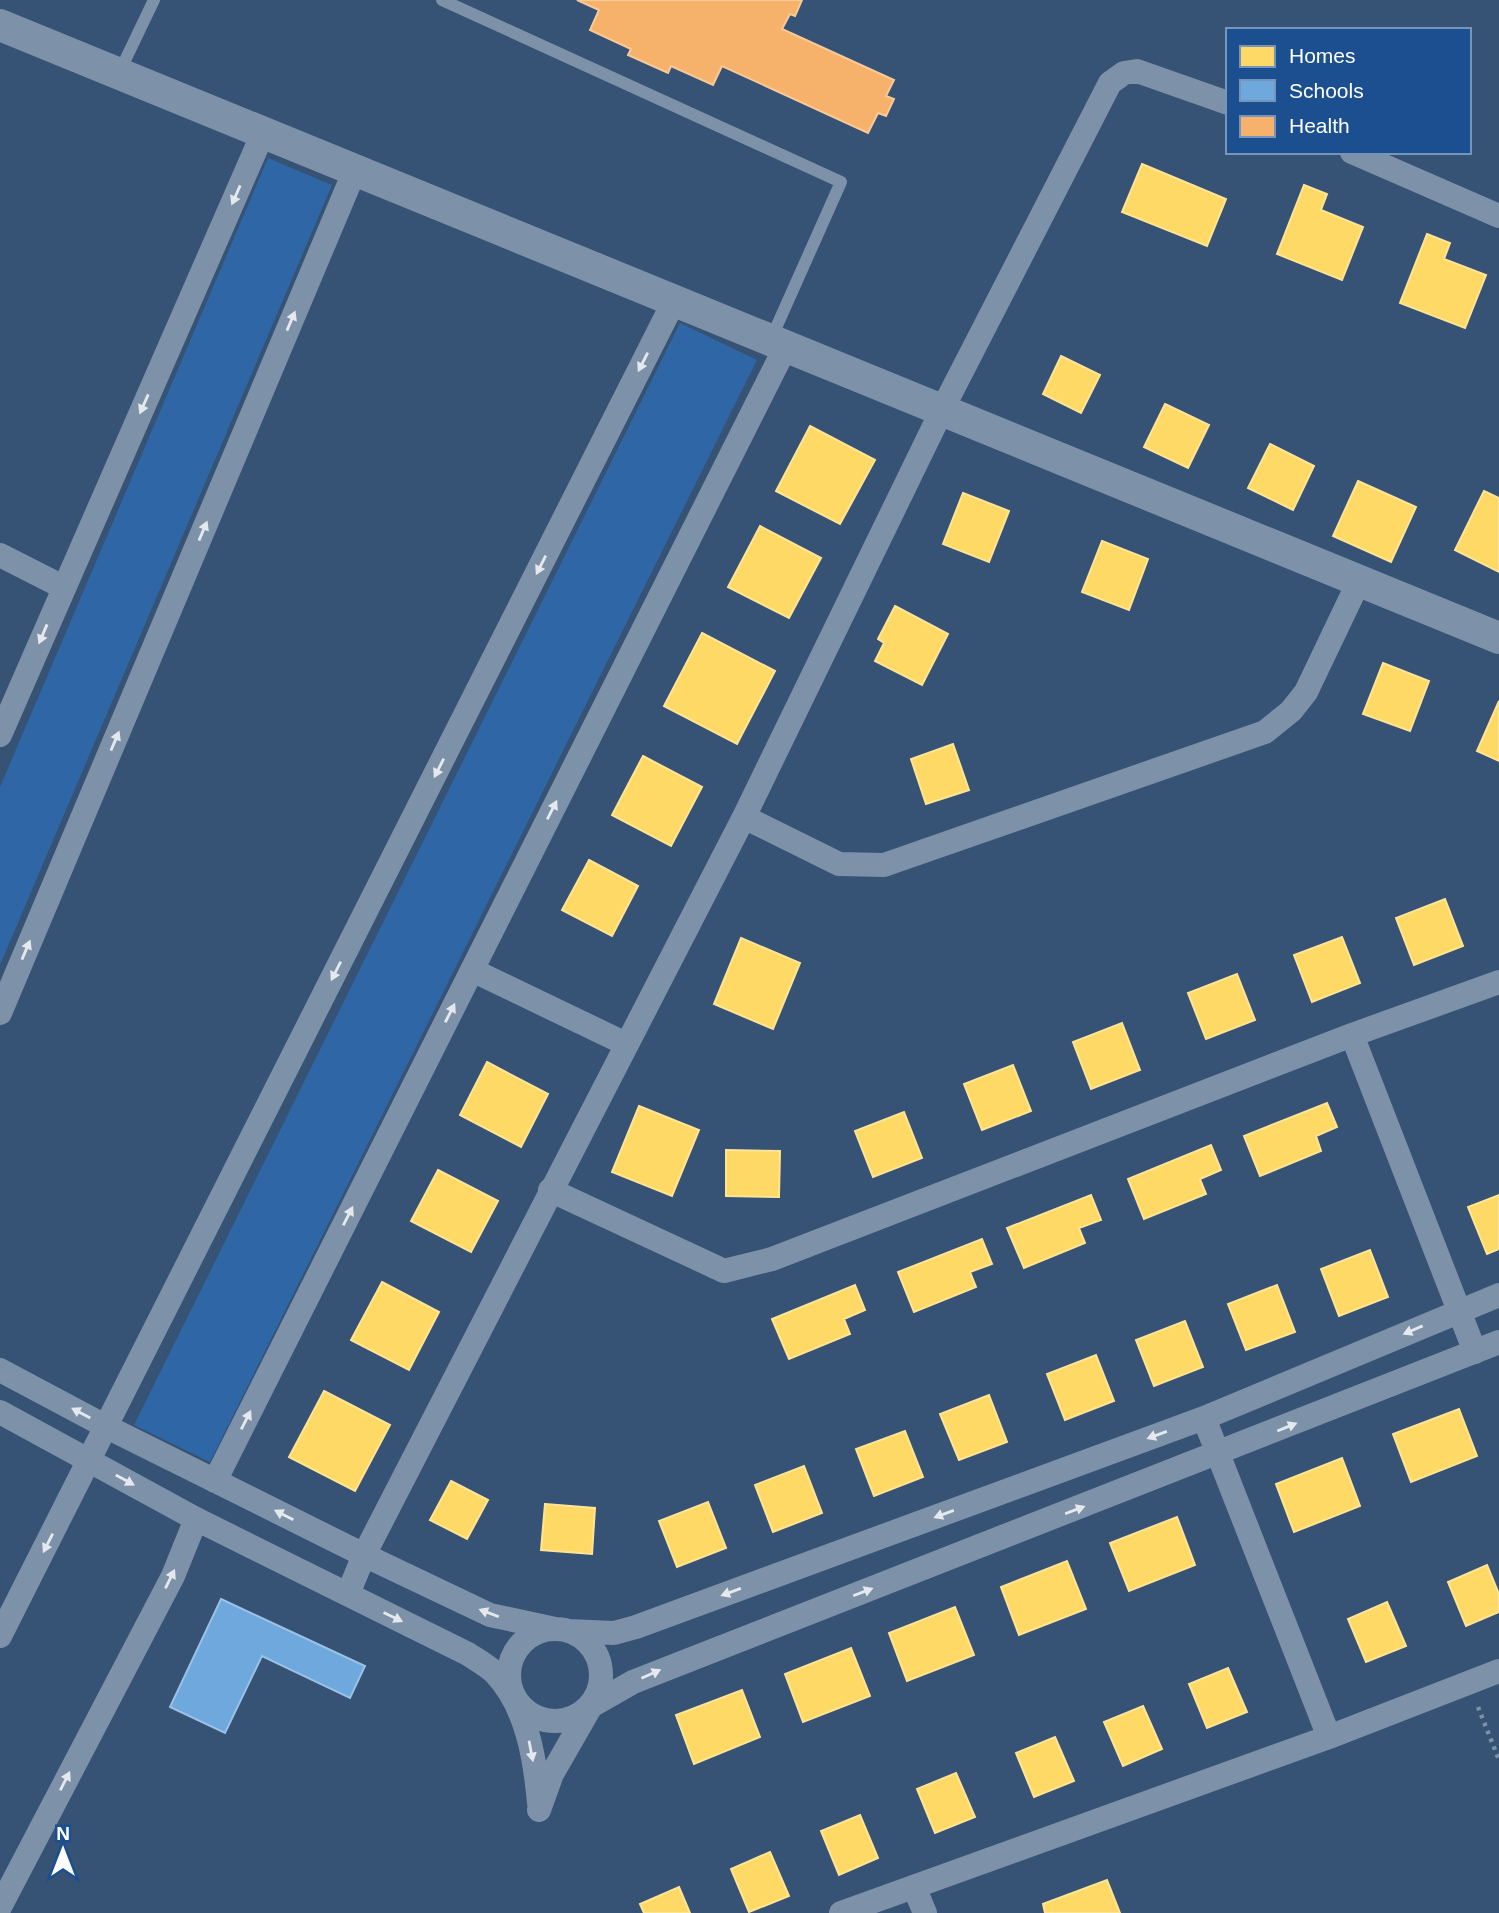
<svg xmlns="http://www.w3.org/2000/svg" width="1499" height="1913" viewBox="0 0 1499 1913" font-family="Helvetica,sans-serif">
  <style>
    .green { fill: #2f66a5 }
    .homes { fill: #ffd966; stroke: #ffe494; stroke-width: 2 }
    .schools { fill: #6fa8dc; stroke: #9ac2e6; stroke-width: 2 }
    .health { fill: #f6b26b; stroke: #f9c997; stroke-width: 2 }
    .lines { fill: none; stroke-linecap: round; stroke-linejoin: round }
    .path { stroke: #7d92a8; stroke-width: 4.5; stroke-dasharray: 3.5 5; stroke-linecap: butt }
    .service { stroke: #7d92a8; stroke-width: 12 }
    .minor { stroke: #7d92a8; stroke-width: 24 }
    .tertiary { stroke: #7d92a8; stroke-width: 32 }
    .oneway { fill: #e5e9ee }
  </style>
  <rect width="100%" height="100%" fill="#365274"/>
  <path class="green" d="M268,158l64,27 -332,780v-178z
    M680,323l77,37 -547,1102 -76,-37z"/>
  <path class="homes" d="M1142,164l84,35 -19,47 -85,-34z
    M1304,185l23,9 -6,16 42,17 -21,53 -65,-26z
    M1427,234l23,9 -6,16 42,16 -21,53 -65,-25z
    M1061,356l39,19 -19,38 -38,-19z
    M1165,404l44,21 -21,43 -44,-21z
    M810,426l65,34 -35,64 -64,-33z
    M1270,444l44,22 -21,44 -45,-22z
    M1358,481l58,26 -25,55 -58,-26z
    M1484,491l15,7v74l-44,-22z
    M963,493l46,18 -20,51 -46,-18z
    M760,526l61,32 -32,60 -61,-31z
    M1102,541l46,18 -19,51 -47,-18z
    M895,606l53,28 -26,51 -47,-24 9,-18 -6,-4z
    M702,633l73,38 -38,73 -73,-38z
    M1383,663l46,18 -19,50 -47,-17z
    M1499,701v60l-22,-10z
    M953,744l16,46 -43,14 -15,-45z
    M643,756l59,31 -31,59 -59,-31z
    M589,860l49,26 -26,50 -50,-26z
    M1445,899l18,47 -49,19 -18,-47z
    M1342,937l18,46 -48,19 -18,-47z
    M741,938l59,25 -27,66 -59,-25z
    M1237,974l18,46 -49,19 -18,-46z
    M1122,1023l18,47 -49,19 -18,-47z
    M487,1062l61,32 -27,53 -61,-32z
    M1013,1065l18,46 -49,19 -18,-46z
    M1327,1103l10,24 -21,9 5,15 -61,25 -16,-40z
    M639,1106l60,24 -27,66 -60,-24z
    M904,1112l18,46 -49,19 -18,-46z
    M1211,1145l10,25 -21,9 6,15 -62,25 -16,-40z
    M726,1150l54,1 -1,46 -53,-1z
    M438,1170l60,31 -27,51 -60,-31z
    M1091,1195l10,25 -22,8 6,15 -61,25 -17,-40z
    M1499,1195v54l-12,5 -19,-47z
    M982,1239l10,25 -22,8 6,15 -62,25 -16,-40z
    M1370,1250l18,47 -49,19 -18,-47z
    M382,1282l57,30 -30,58 -58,-30z
    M855,1285l10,25 -21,9 6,15 -61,25 -17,-40z
    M1277,1285l18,47 -49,18 -18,-46z
    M1185,1321l18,46 -49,19 -18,-46z
    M1096,1355l18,46 -49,19 -18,-46z
    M324,1391l66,34 -35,66 -66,-34z
    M989,1395l18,47 -48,18 -19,-46z
    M1459,1409l18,47 -66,26 -18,-48z
    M905,1431l18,46 -49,19 -18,-47z
    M1342,1458l18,48 -66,26 -18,-48z
    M804,1466l18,47 -49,19 -18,-47z
    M451,1481l37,19 -21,39 -37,-19z
    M708,1502l18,46 -49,19 -18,-46z
    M545,1504l50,4 -3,46 -51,-4z
    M1177,1517l18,48 -66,26 -19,-48z
    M1067,1561l19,48 -67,26 -18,-48z
    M1487,1565l12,29v18l-33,14 -18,-44z
    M1387,1602l19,44 -40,16 -18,-43z
    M955,1607l19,48 -67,26 -18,-48z
    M851,1648l19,48 -67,26 -18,-48z
    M1228,1668l19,44 -40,16 -18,-44z
    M742,1690l18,47 -66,27 -18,-49z
    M1143,1706l19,43 -39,17 -19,-44z
    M1055,1737l19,44 -40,16 -18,-44z
    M956,1773l19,44 -40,16 -18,-44z
    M860,1815l18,43 -39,17 -18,-44z
    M770,1852l19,44 -40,16 -18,-43z
    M1107,1880l13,33h-75l-2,-9z
    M679,1887l11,26h-46l-4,-9z"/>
  <path class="schools" d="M221,1599l144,67 -15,32 -88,-42 -37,77 -55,-26z"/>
  <path class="health" d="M577,0h225l-7,16 -5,-2 -8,15 112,51 -8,16 8,3 -8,17 -8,-3 -10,20 -146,-67 -9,19 -42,-19 -3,7 -40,-18 3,-6 -41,-19 9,-20z"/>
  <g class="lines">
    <path class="path" d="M1478,1707l21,53"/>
    <path class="service" d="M442,0l399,182 -70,157
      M119,73l35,-73"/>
    <path class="minor" d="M1352,152l147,64
      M0,555l63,32
      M0,735l263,-602
      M744,817l95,47 45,1 381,-133 26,-21 15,-19 53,-111
      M472,970l154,74
      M0,1013l355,-843
      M1352,1035l123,317
      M550,1190l174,81 48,-12 580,-224 147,-53
      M0,1370l107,57 257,128 126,60 65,14
      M0,1412l196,107 272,135c9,6 20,12 27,19 32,34 40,85 44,130
      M1204,1418l125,319
      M215,1481l571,-1135
      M348,1594l16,-39 380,-738 198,-407 168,-327 14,-10 13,-2 91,32
      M509 1675a46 46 0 1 1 92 0a46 46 0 1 1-92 0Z
      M568,1631l46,2 22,-6 568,-209 295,-123
      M0,1636l674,-1335
      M539,1810l13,-36 39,-68 42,-24 866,-340
      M914,1887l11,26
      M0,1907l173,-331 23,-57
      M841,1913l488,-176 170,-66"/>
    <path class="tertiary" d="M0,25l1499,613"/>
  </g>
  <defs><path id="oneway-solid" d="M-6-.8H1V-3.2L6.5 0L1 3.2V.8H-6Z" transform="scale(1.75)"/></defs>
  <g class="oneway">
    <use href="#oneway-solid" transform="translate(236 195) rotate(114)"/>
    <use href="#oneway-solid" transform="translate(291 321) rotate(-67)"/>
    <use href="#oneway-solid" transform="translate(643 362) rotate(117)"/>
    <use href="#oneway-solid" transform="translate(144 404) rotate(114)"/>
    <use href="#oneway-solid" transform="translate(203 531) rotate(-67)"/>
    <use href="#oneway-solid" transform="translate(541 565) rotate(117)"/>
    <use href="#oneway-solid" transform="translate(43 634) rotate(113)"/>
    <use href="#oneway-solid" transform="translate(115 741) rotate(-67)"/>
    <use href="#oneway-solid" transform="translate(439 768) rotate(117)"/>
    <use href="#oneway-solid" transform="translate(552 810) rotate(-63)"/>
    <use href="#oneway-solid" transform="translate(26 950) rotate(-67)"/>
    <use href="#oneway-solid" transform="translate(336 971) rotate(117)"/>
    <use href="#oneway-solid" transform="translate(450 1013) rotate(-63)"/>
    <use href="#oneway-solid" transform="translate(348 1216) rotate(-63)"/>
    <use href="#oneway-solid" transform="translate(1413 1330) rotate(157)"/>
    <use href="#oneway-solid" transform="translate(81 1413) rotate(-152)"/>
    <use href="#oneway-solid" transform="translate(246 1420) rotate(-63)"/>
    <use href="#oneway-solid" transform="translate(1287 1427) rotate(-22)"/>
    <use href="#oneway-solid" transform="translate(1157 1435) rotate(160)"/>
    <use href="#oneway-solid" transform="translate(125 1480) rotate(29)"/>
    <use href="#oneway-solid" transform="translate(1075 1510) rotate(-21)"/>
    <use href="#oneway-solid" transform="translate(944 1514) rotate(160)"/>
    <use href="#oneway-solid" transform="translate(284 1515) rotate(-153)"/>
    <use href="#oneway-solid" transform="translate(48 1543) rotate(117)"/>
    <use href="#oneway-solid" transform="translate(170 1579) rotate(-64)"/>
    <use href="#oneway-solid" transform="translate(731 1592) rotate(160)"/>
    <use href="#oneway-solid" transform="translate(863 1592) rotate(-21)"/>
    <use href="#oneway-solid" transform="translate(489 1613) rotate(-159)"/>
    <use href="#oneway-solid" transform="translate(393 1617) rotate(26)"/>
    <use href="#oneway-solid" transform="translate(651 1674) rotate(-24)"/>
    <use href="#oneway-solid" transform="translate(531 1751) rotate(79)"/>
    <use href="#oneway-solid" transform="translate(65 1781) rotate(-63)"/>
  </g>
  <rect x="1226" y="28" width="245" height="126" fill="#1b4f8f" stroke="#7695bc" stroke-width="2"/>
  <rect x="1240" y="46" width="35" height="21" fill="#ffd966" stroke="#7695bc" stroke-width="2"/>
  <text x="1289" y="63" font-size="21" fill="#ffffff">Homes</text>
  <rect x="1240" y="80" width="35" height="21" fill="#6fa8dc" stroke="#7695bc" stroke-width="2"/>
  <text x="1289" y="98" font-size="21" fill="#ffffff">Schools</text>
  <rect x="1240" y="116" width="35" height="21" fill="#f6b26b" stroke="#7695bc" stroke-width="2"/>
  <text x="1289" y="133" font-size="21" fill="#ffffff">Health</text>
  <g transform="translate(63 1850)" stroke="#1b4f8f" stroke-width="5" paint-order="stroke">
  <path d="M0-5L12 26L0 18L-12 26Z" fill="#ffffff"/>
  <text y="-10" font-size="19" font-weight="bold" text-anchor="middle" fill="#ffffff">N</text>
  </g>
</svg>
